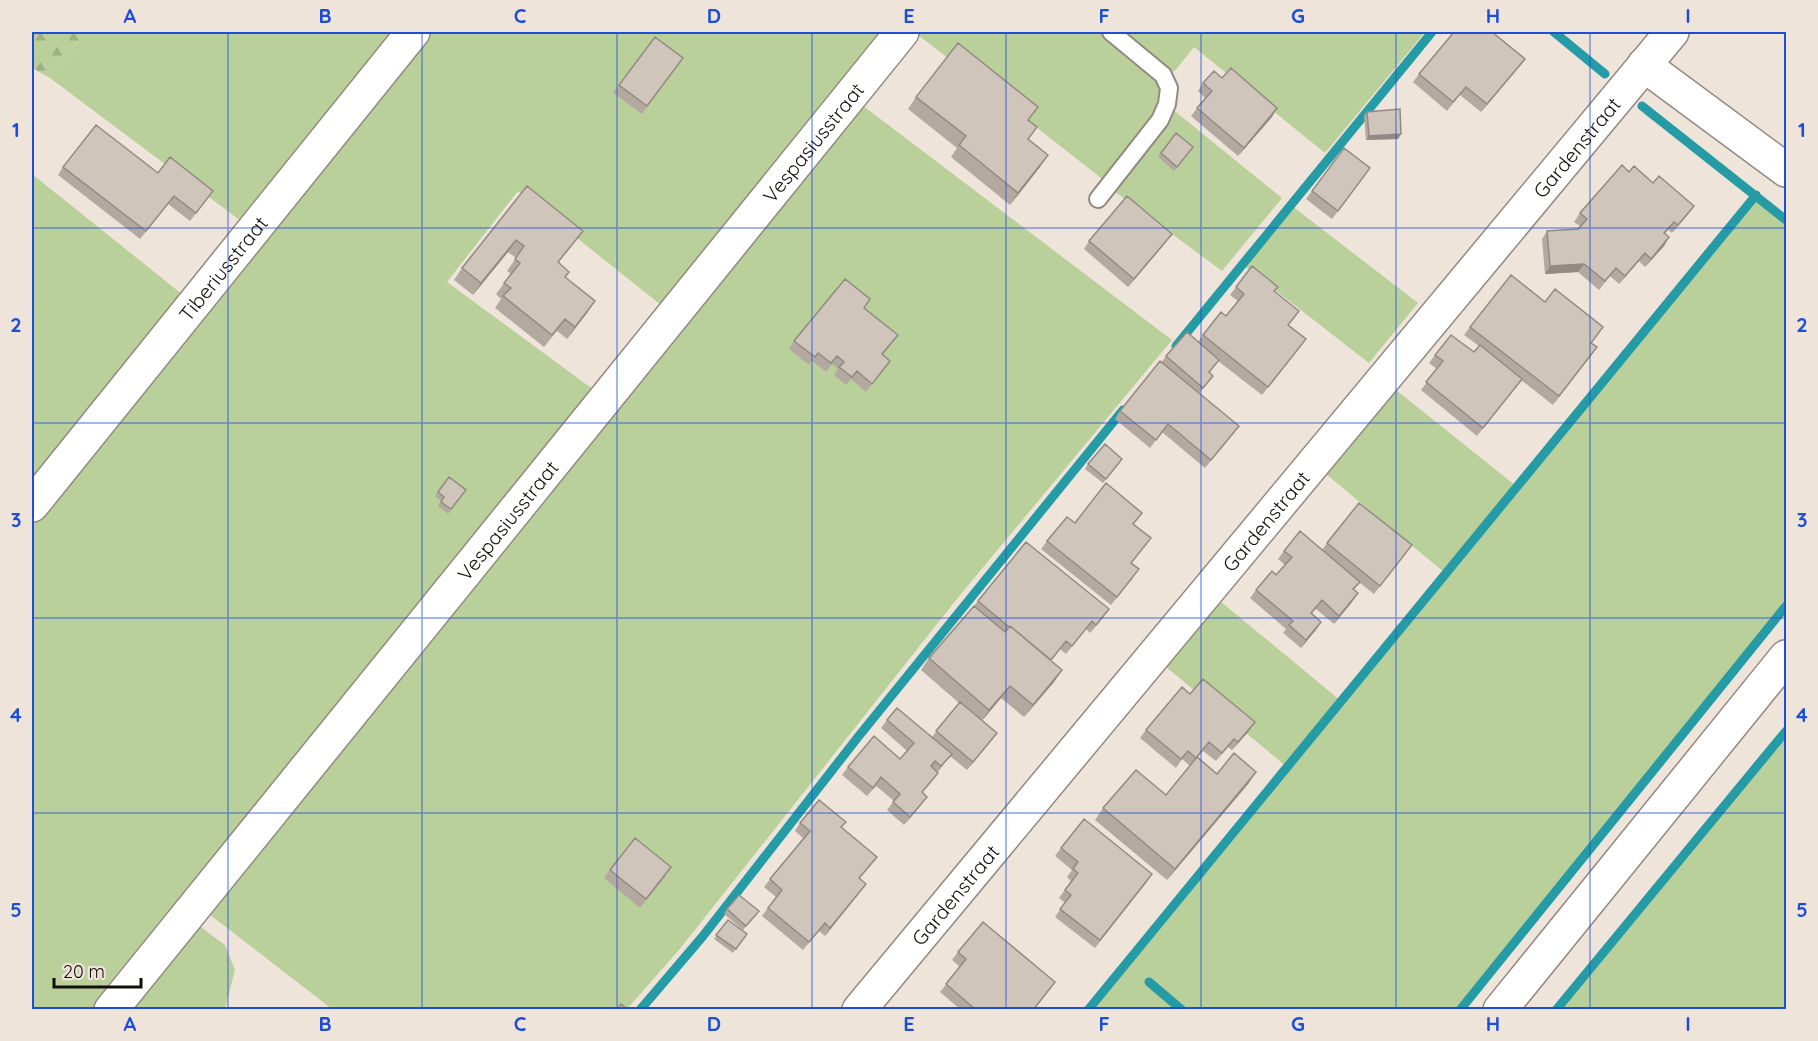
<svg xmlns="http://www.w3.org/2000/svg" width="1818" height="1041" viewBox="0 0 1818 1041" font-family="Quicksand,sans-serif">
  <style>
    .grass { fill: #bad09b }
    .forest { fill: url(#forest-firs) }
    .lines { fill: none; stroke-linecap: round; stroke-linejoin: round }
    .stream { stroke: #249ba5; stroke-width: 9 }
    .lane-casing { stroke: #938980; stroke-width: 20 }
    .street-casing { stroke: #938980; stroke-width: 36 }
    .lane { stroke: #fff; stroke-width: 16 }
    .street { stroke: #fff; stroke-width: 33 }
    .wall { fill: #b3a9a1 }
    .shaded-wall { fill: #928a83 }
    .building { fill: #d0c5bb; stroke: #928a83; stroke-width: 1.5 }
    .grid { fill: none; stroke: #1d4ed8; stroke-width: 1.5; stroke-opacity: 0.55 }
    .labels { text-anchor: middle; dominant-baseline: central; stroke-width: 5; stroke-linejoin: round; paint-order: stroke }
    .street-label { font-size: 20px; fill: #130f0b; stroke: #efe4d9 }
    .neatline { fill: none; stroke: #1d4ed8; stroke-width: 2 }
    .grid-label { font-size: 20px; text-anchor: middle; font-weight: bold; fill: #1d4ed8 }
  </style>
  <defs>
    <pattern id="forest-firs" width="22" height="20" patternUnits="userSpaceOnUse" patternTransform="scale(1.5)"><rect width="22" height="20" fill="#bad09b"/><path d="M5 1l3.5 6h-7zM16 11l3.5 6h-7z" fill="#9fb184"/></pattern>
  </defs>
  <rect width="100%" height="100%" fill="#efe4d9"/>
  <path class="grass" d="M86,32h314l-155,192 -195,-146z
    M428,32h462l-224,277 -148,-118 -71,91 151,111 -499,616 -67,1v-488z
    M919,32h180l61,46 2,17 -3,15 -54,71 -188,-147z
    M1121,32h304l-100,121 -131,-106 -20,25z
    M858,102l314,238 -216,260 -277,350 -52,59h-295l-127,-98z
    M1171,108l111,90 -60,73 -112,-83z
    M32,174l156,125 -156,191z
    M1756,195l30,25v386l-326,403 -372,1 199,-243 -127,-105 54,-66 127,105 104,-128 -125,-104 71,-83 125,100z
    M1292,206l126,97 -49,60 -126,-98z
    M1786,731v278h-230z
    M198,925l27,20 10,25 -10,39 -101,1z"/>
  <path class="forest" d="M32,32h54l-36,46 -18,-10z"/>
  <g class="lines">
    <path class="stream" d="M1554,32l51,42
      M1642,106l144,114
      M1176,346l256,-314
      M1149,982l33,28
      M640,1010l63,-74 155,-199 265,-327
      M1088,1010l668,-815
      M1460,1010l326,-404
      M1556,1010l230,-279"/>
    <defs>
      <path id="lane" d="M1098,199l62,-79 7,-16 2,-16 -6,-13 -52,-43"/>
      <g id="street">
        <path d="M1644,65l142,105"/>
        <path id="s1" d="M32,505l381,-473"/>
        <path id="s2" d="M111,1010l791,-978"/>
        <path id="s3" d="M859,1010l813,-978"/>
        <path d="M1500,1010l286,-353"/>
      </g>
    </defs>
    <use href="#lane" class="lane-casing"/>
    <use href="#street" class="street-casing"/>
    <use href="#lane" class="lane"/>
    <use href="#street" class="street"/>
  </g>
  <path class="wall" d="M655,37l28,21 -41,56 -29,-21z
    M1525,59l-44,53 -21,-17 -13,16 -34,-29 6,-8z
    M1222,78l50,39 -34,39 -47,-40 14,-18 -7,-7 5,-8z
    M916,97l113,23 -1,20 12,27 -30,38 -59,-48 6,-9 -49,-39z
    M1367,112l34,22 -3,5 -32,1 -2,-24z
    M1176,133l17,14 -19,24 -16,-14z
    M63,167l95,6 55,18 -23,30 -22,-17 -28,35 -82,-64z
    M1364,176l-32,43 -26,-20 6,-8z
    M527,186l47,57 -16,20 7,14 22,36 -20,26 -10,-8 -13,16 -49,-39 6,-9 -5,-5 15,-20 -4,-3 9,-13 -8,-6 -35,43 -19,-15 8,-12z
    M1580,213l108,1 -16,19 -4,-3 -3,4 4,3 -5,9 -19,21 -6,-6 -20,23 -9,-8 -11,14 -21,-18 -33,2 -3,-35 5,-8 31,-2 2,-3 -6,-4z
    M1089,241l77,1 -38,45 -44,-38z
    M1236,287l38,5 15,33 11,22 -38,48 -44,-34 -9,11 -2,12 -8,9 34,41 -28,34 -43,-36 -12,16 -35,-29 5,-8 41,-48 5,-7 32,-14 5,-7 23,-19 12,-15 -8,-6z
    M864,308l34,27 -15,20 7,6 -24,31 -15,-13 -5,6 -12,-10 4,-6 -6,-5 -6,8 -14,-11 -3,4 -20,-16 5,-8z
    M1470,327l121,16v13l-38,49 -32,-25 -44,56 -56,-46 16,-21 -8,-6 6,-8 39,-3 5,-6 -15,-11z
    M1119,463l-16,20 -18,-14 3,-5z
    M449,477l17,13 -18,24 -10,-8 3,-5 -6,-5z
    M1075,523l59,1 17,14 -20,26 2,14 -22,27 -70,-56 6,-8z
    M1327,543l85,2 -38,49 -15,-12 -5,8 -2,12 -18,22 -18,-15 -4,4 9,9 -20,26 -18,-15 3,-4 -36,-31 6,-8 20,-15 9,-10 -7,-6 6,-8 38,-1z
    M978,601l126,16 -14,16 -4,-4 -20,25 -6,-5 -9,12 11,9 -8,12 -30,35 -23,-19 -19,22 9,21 -24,29 -17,-14 -12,16 -6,9 -10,12 -1,12 -17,20 -17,-15 7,-9 -18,-15 -9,10 -25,-21 6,-8 52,-8 7,-8 -26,-23 6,-8 45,17 27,-34 -38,-33 8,-12z
    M1190,694l59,37 -17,19 -4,-3 -12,14 -13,-10 -5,6 19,17 39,-2 -8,12 -81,96 -72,-60 8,-12 63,-13 24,-29 -8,-7 -6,9 -36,-30 6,-8z
    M800,823l42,5 29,37 -11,13v14l-35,44 -6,-5 -16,19 -41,-34 14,-19 -12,-10 39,-49 -8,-7z
    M1061,848l86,34 -52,66 -40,-31 10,-14 -6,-5 12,-17 -4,-4 5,-7 -17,-14z
    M610,870l56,6 -26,32 -36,-30z
    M727,909l29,6 -13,15 -19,-16z
    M728,920l19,14 -14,19 -19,-14z
    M958,952l97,30 -21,28h-73l-21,-18 20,-25 -8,-7z"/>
  <path class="shaded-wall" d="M1525,59l-6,8 -38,45 6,-8z
    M1277,108l-5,9 -34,39 6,-8z
    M1401,134l-3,5 -32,1 3,-4z
    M1048,155l-8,12 -30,38 8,-12z
    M1694,206l-6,8 -16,19 6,-8z
    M1172,234l-6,8 -38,45 6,-8z
    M1669,237l-5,9 -19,21 6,-8z
    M516,240l-8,12 -35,43 8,-12z
    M1645,253l-6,8 -20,23 6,-8z
    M1584,264l-6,8 -33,2 5,-8z
    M595,301l-8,12 -20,26 8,-12z
    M1358,593l-6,9 -18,22 5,-8z
    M1321,622l-5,8 -15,18 5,-8z
    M1062,670l-8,12 -30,35 9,-12z
    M1010,686l-9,12 -20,24 8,-12z
    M1255,722l-6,9 -17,19 6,-8z
    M997,733l-6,8 -24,29 6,-8z
    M1256,772l-8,12 -81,96 8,-11z
    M927,797l-6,8 -17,20 6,-8z
    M866,884l-6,8 -35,44 5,-8z"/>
  <path class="building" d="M1454,32h38l33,27 -38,45 -21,-17 -13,15 -34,-28z
    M655,37l28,21 -36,48 -28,-21z
    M958,43l80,64 -10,13 9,7 -9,12 20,16 -30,38 -59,-48 7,-9 -50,-39z
    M1231,68l46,40 -33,40 -47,-40 15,-17 -9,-8 11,-12 8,7z
    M1400,109l1,25 -32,2 -2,-24z
    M96,125l62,48 12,-16 43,34 -17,22 -22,-17 -28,35 -83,-64z
    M1176,133l17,14 -16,20 -16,-14z
    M1344,148l26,20 -32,43 -26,-20z
    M1622,165l7,7 5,-6 19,17 6,-7 35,30 -16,19 -4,-3 -10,11 5,4 -18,22 -6,-6 -20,23 -9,-8 -11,13 -21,-17 -34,2 -3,-35 31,-2 9,-10 -7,-6z
    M527,186l56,45 -25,31 11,10 -4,5 30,24 -20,26 -10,-8 -13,16 -49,-39 8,-8 -7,-5 16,-20 -5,-4 9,-13 -8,-6 -35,43 -19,-15z
    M1127,196l45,38 -38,45 -45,-38z
    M1252,266l26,21 -4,4 25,20 -11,14 18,14 -38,48 -65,-52 18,-23 5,4 18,-22 -8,-7z
    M1511,275l34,27 10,-13 48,38 -12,16 6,4 -38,49 -89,-69z
    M845,279l25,20 -6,9 34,27 -16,19 8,7 -18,23 -15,-13 -5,6 -13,-10 5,-5 -7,-6 -6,7 -13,-10 -3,4 -21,-16z
    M1187,332l32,28 -10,12 4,4 -10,12 -37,-32z
    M1451,335l23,17 6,-7 42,34 -39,49 -57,-46 17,-21 -8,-6z
    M1160,361l79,65 -28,34 -43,-36 -12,16 -36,-29z
    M1105,444l17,15 -16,20 -18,-15z
    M449,477l17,13 -15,19 -10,-7 3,-5 -6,-5z
    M1106,483l36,30 -9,11 18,14 -20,25 8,6 -22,28 -70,-56 20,-24 8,6z
    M1359,503l53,42 -32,41 -53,-43z
    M1300,531l60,51 -7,7 5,4 -19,23 -17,-16 -11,13 10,9 -15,18 -17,-15 4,-4 -37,-31 16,-19 4,4 16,-18 -8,-6z
    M1026,542l83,67 -13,16 -4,-4 -20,25 -6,-5 -15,19 -41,-34 -1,1 -31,-26z
    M974,606l31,26 5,-6 52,44 -29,35 -23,-19 -21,24 -60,-52z
    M1203,679l52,43 -17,20 -4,-3 -12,14 -13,-11 -13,16 -8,-7 -7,8 -35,-29 36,-43 8,7z
    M960,702l37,31 -24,29 -37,-31z
    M897,708l55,46 -11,12 -6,-5 -4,5 7,7 -16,19 5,5 -17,20 -17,-15 7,-8 -19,-17 -8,11 -25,-21 26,-31 26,23 14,-16 -27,-23z
    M1234,753l22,19 -81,97 -72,-61 33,-38 30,25 31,-38 20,17z
    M819,800l27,22 -5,5 36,30 -18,21 7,6 -36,44 -5,-5 -16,19 -41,-34 14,-18 -12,-11 40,-48 -10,-8z
    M1084,819l68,55 -52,66 -40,-31 11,-14 -6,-5 13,-17 -5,-4 5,-7 -17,-14z
    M635,838l36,29 -25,32 -36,-29z
    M739,895l20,16 -13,15 -19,-17z
    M728,920l19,14 -11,15 -20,-14z
    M983,922l72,60 -22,28h-57l-30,-26 20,-25 -8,-7z
    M621,1004l7,6h-11z"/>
  <path class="grid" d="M228,32v978M422,32v978M617,32v978M812,32v978M1006,32v978M1201,32v978M1396,32v978M1590,32v978M32,228h1754M32,423h1754M32,618h1754M32,813h1754"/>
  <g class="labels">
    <g class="street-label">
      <text stroke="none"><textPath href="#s2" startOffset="1116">Vespasiusstraat</textPath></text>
      <text stroke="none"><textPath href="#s3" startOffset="1122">Gardenstraat</textPath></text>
      <text stroke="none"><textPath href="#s1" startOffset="304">Tiberiusstraat</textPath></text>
      <text stroke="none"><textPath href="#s2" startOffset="630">Vespasiusstraat</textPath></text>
      <text stroke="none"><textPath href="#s3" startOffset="636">Gardenstraat</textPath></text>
      <text stroke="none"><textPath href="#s3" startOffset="150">Gardenstraat</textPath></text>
    </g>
  </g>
  <rect width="1818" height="1041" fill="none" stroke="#efe4d9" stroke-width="66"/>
  <path d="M54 978v9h87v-9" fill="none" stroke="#130f0b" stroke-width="3"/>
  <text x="63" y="978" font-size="18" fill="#130f0b" stroke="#efe4d9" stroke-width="4.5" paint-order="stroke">20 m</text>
  <rect x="33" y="33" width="1752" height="975" class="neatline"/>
  <g class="grid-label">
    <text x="130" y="23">A</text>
    <text x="325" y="23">B</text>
    <text x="520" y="23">C</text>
    <text x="714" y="23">D</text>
    <text x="909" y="23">E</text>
    <text x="1104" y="23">F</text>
    <text x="1298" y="23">G</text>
    <text x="1493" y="23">H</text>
    <text x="1688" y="23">I</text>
    <text x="16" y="137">1</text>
    <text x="1802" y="137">1</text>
    <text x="16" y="332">2</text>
    <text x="1802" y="332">2</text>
    <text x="16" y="527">3</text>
    <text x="1802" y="527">3</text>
    <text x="16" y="722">4</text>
    <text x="1802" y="722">4</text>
    <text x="16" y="917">5</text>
    <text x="1802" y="917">5</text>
    <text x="130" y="1031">A</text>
    <text x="325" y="1031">B</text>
    <text x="520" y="1031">C</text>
    <text x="714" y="1031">D</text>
    <text x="909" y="1031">E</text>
    <text x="1104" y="1031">F</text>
    <text x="1298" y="1031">G</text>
    <text x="1493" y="1031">H</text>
    <text x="1688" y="1031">I</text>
  </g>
</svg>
